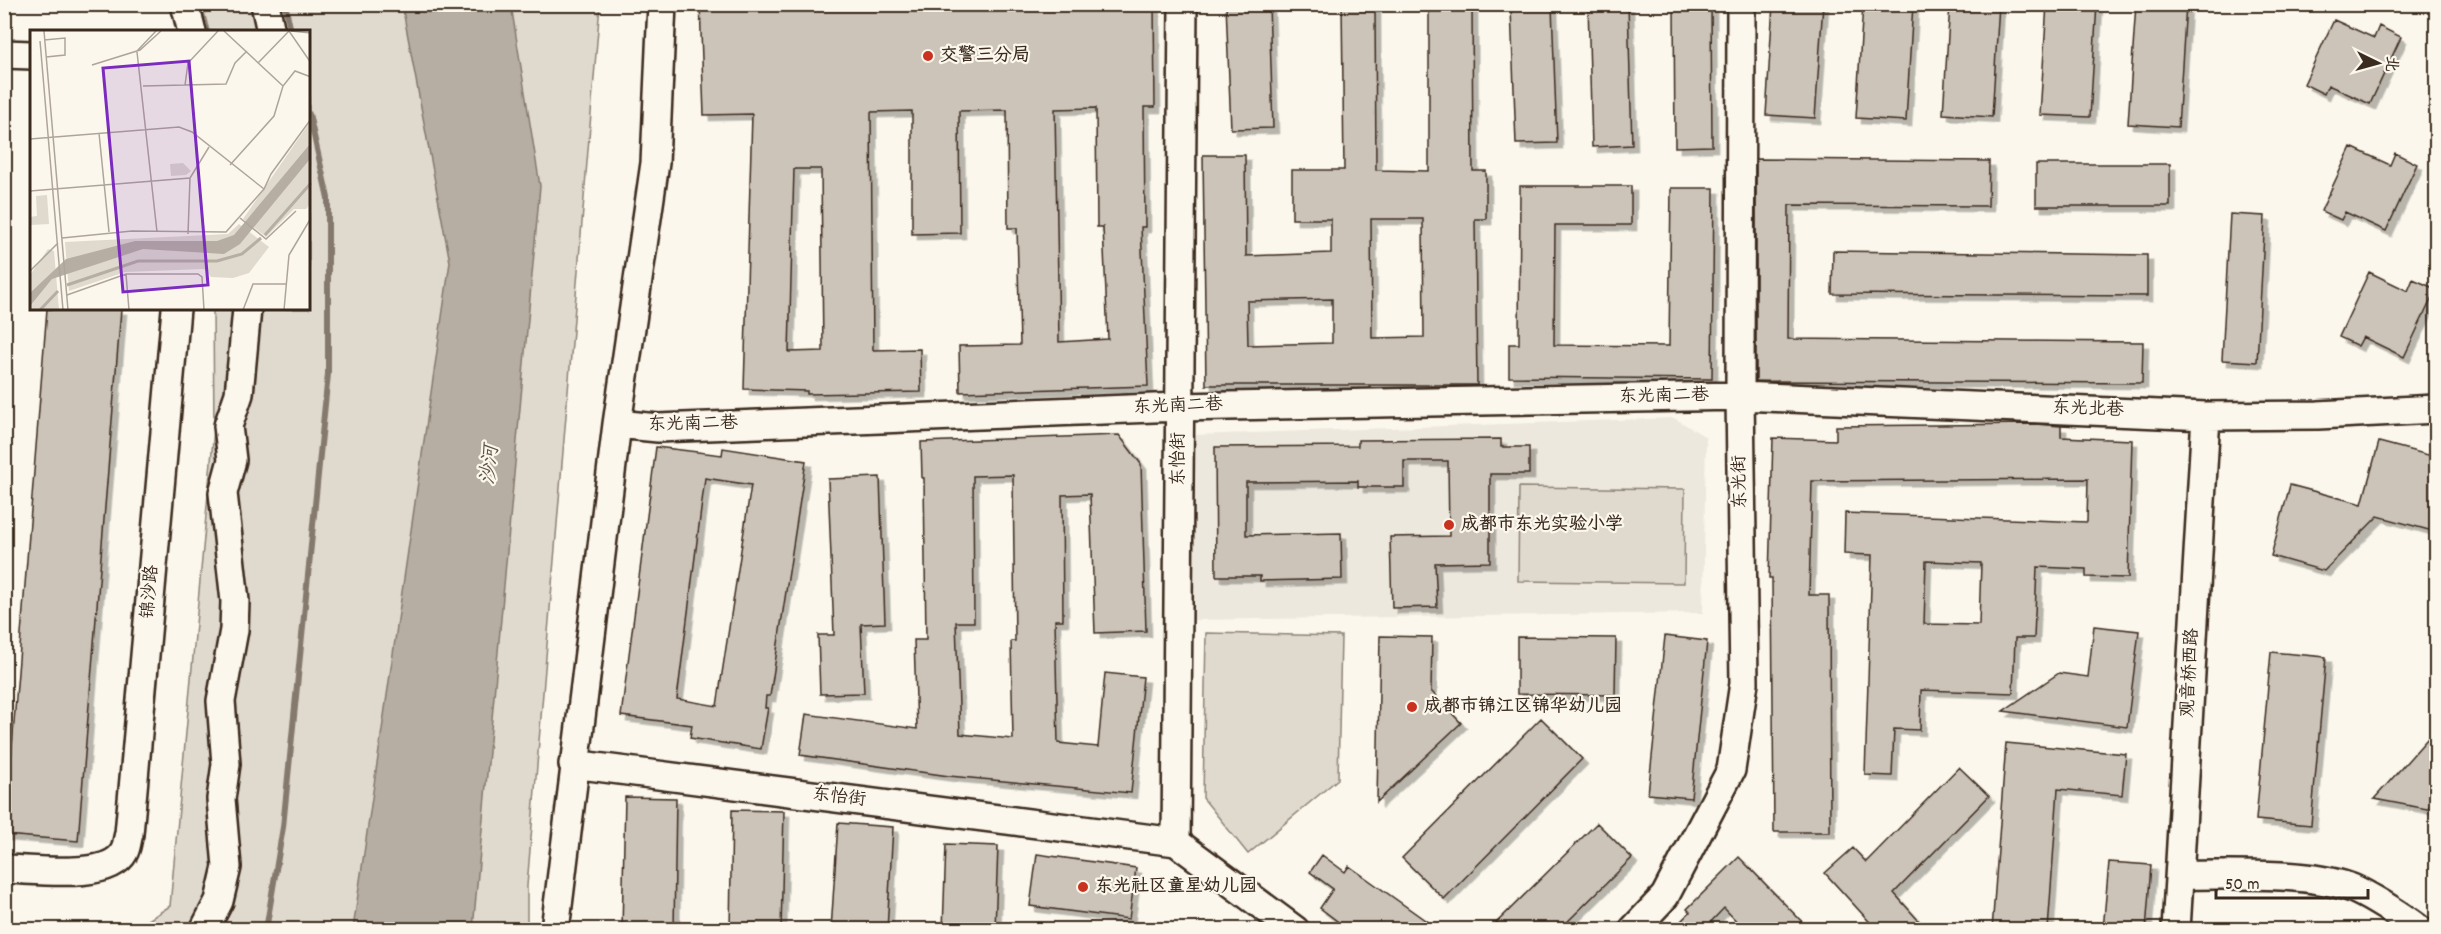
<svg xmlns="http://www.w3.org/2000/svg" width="2441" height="934" viewBox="0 0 2441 934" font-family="Dekko,'LXGW WenKai TC',sans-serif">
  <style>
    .built { fill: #ede8dd }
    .green { fill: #dfd9ce; stroke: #8d8276; stroke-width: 1.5 }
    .water { fill: #b6aea2; stroke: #85796d; stroke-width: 1.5 }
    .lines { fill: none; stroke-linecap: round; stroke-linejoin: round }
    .stream { stroke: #85796d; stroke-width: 6 }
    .building { fill: #ccc4b9; stroke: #3b2a1e; stroke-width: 1.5; fill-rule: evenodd; filter: url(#shadow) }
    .minor-casing { stroke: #3b2a1e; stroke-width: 32 }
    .minor { stroke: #fbf7ec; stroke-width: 27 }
    .poi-dot { fill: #c8321e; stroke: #fbf7ec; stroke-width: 2 }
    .labels { text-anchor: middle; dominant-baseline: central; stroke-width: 4.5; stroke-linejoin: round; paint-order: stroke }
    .poi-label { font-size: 18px; font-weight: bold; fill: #3b2a1e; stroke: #fbf7ec; text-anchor: start }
    .street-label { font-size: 18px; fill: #3b2a1e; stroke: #fbf7ec }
    .water-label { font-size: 20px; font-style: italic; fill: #605246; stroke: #fbf7ec }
    .inset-river { fill: none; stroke: #b6aea2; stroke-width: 3 }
    .inset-road { fill: none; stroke: #aea59a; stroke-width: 1.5 }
    .view { fill: #7b2cbf; fill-opacity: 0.15; stroke: #7b2cbf; stroke-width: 3 }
    .inset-edge { fill: none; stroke: #3b2a1e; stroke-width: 3 }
  </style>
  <defs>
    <filter id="shadow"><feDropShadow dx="5.5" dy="5.5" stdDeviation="0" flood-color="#0004"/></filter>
  </defs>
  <rect width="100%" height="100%" fill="#fbf7ec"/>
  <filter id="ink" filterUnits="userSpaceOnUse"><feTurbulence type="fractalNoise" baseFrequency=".0167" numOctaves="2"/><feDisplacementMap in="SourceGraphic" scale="12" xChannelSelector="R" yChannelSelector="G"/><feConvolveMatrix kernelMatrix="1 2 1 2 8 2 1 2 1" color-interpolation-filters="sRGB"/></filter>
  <g filter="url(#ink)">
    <path class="built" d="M1674,418l32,19 -3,176 -510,7 1,-185z"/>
    <path class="green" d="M202,5h398l-73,881v43l-394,1 37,-24 44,-477 -1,-120h96v-277l-100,-1z
      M1519,487l166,2 -1,94 -166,-2z
      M1206,633l135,3 -3,143 -90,75 -45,-56z"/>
    <path class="water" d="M402,5h109l29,181 -67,743h-120l97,-667z"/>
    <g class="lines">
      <path class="stream" d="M285,4l6,28
        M266,930l17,-103 45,-453v-176l-19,-84"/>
    </g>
    <path class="building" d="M700,4h454l1,103h-11l1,120h-4l7,159 -188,6 -1,-46 61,-1 -3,-117h-9l-1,-118 -48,1 1,122 -48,1v-123l-41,1 2,238 47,-1 1,43 -114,2v-3l-63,-2 8,-275 -48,1zM1096,108l1,119h6l5,112 -49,3 -4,-233zM794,169h27l2,182 -34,1z
      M1226,4h43l4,124 -42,1z
      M1342,4h33l1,166 53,1v-167h43l1,167h13v48h-11l2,166h-271l-3,-230h42l1,101 85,-3v-34h-39v-49h52zM1371,219h52l1,118 -52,1zM1332,299v44l-84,2 -1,-44z
      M1588,4h40l4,141 -40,2z
      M1674,4h37l1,142 -37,1z
      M1773,4h50l-8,114 -49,-3z
      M1863,4h50l-7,117 -50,-3z
      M1950,4h49l-7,113 -49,-3z
      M2047,4h50l-7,113 -50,-2z
      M2136,4h50l-8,123 -50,-3z
      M1552,6l5,137 -41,1 -5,-136z
      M2334,20l40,18 5,-12 22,11 -31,67 -42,-19 -4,9 -20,-10z
      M2351,147l39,18 5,-12 22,11 -31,67 -41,-19 -4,8 -20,-9z
      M1756,159l233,2 -1,45 -199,-1 -1,134 355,3 -1,41 -386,-2z
      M2036,164h134v42h-134z
      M1520,186h111v39h-76l-1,120 115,1 2,-158h43l-2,191 -203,-2v-33h10z
      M2230,214l35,2 -8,146 -35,-2z
      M1833,251l314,4v41l-315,-2z
      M2369,272l39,19 5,-12 23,10 -32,68 -41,-20 -5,9 -19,-9z
      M47,309h74l-43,532 -73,-6z
      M2035,424l26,2v11l71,3 -4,138 -42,-1v-8l-49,-2 -3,71h-19l-2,55 -92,-3 -1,40 -26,-1 -2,47 -27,-1 7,-220 -28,-1 1,-41 242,9 1,-43 -276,2 -3,114h20l1,237h-56l-2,-254h-3l4,-140 63,2v-14zM1926,561l55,2 -2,62 -55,-1z
      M1119,435l22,29 5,167 -51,2 -5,-139 -28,1 1,125h-8l3,123 40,4 7,-74 38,4 -12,116 -182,-17 -149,-21 6,-41 111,15 -3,-89h12l-2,-162h-2l-1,-36zM1013,475l2,166h-4l2,98 -53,-5 -4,-112h18l-1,-146z
      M1501,439v8h28v27h-39v88l-55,1 2,44 -45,1 -2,-71 59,-1 -1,-75h-44v26h-46v-6l-112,1v53l95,-2 1,46 -82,2v-5h-44l-1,-129 143,-1v-6z
      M2379,442l57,15v75l-58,-16 -54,55 -53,-15 19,-71 72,19z
      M656,447l66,8 1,-7 83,13 -36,235h-4l-1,12h3l-7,41 -71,-11 2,-13 -71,-9zM705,478l46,7 -34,221 -40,-7z
      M880,477l5,146 -24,1 3,69 -44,1 -2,-59h16l-6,-156z
      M2094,626l45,5 -12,96 -124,-16 56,-38 29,4z
      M1380,636l52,1 -1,54 30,32 -84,79z
      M1665,636l42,5 -16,157 -43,-4z
      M1517,637l99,1 -1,57 -98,-1z
      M2271,652l55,5 -15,168 -55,-5z
      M1541,718l41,41 -138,140 -42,-41z
      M2436,729v70l-9,10 -53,-10z
      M2006,743l120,11 -4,41 -64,-6 -10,141h-56z
      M1959,767l30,29 -95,97 33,37h-50l-52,-57 28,-25 13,14z
      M625,797l51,1 -2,132h-52z
      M732,810l52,1 -3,119h-51z
      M838,823l55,4 -6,103h-56z
      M1597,823l35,35 -73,72h-70z
      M946,844l52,2 -3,84h-52z
      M1037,854l99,14 -7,51 -99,-13z
      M1322,855l23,17 4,-6 90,64h-90l-29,-22 13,-19 -23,-17z
      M1739,857l71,73h-65l-21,-22 -21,22h-31l18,-18 -3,-3z
      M2109,862l42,3 -5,65h-43z"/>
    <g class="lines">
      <defs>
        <path id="minor" d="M185,4l7,28
          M265,4l6,28
          M4,54l28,1
          M617,424l41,4 521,-21 561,-11 466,20 112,-1 118,-6
          M573,764l603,78 119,88
          M1176,842l7,-838
          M4,869c28,0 105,12 120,-17 3,-5 3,-13 5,-18l47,-525
          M2180,875c50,1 123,-4 169,12 17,6 56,31 71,43
          M204,930l15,-29 8,-34 -6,-68 5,-35 -5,-63 13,-71 1,-29 -12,-108 9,-33 -4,-34 11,-32 8,-85
          M555,930l62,-506 38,-261 7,-159
          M1633,930l32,-34 66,-126 13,-87 -4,-287 1,-392
          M2176,930l30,-514"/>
      </defs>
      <use href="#minor" class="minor-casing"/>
      <use href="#minor" class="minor"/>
    </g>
  </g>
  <g class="poi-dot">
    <circle cx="928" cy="56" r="6"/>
    <circle cx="1449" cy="525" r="6"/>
    <circle cx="1412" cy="707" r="6"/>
    <circle cx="1083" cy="887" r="6"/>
  </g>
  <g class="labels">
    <g class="poi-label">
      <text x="940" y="56">交警三分局</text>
      <text x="1461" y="525">成都市东光实验小学</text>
      <text x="1424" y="707">成都市锦江区锦华幼儿园</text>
      <text x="1095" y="887">东光社区童星幼儿园</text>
    </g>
    <g class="street-label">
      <text transform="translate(1664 397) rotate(-1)">东光南二巷</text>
      <text transform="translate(1178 407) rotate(-2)">东光南二巷</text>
      <text transform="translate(2088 410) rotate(2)">东光北巷</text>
      <text transform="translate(693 425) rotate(-1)">东光南二巷</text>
      <text transform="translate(1179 459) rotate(-90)">东怡街</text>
      <text transform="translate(1741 482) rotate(-91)">东光街</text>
      <text transform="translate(151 592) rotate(-85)">锦沙路</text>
      <text transform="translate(2191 673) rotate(-87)">观音桥西路</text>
      <text transform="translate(839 798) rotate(7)">东怡街</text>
    </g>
    <g class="water-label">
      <text transform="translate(491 465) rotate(-84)">沙河</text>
    </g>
  </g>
  <g transform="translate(30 30)">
    <rect width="280" height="280" fill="#fbf7ec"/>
    <path d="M280,92v82l-4,5h-12l-28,28 -23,-18zM153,133l8,8 -5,4 -15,1 -1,-12zM17,165l2,29 -19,1v-8l7,-1 -1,-20zM209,194l30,23 -20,26 -16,5 -22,-1 -7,-8 -79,3 -56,19 -4,-49 163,-8zM18,219l6,2 5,59h-29v-35z" fill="#dfd9ce"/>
    <path d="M280,114v15l-70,85 -16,10 -81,-5 -91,30 -22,27v-13l36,-34 69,-18h82l17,-6z" fill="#b6aea2"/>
    <path class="inset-river" d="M235,205l46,-52M37,255l71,-24h79l25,-7 19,-16M10,280l18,-19"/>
    <path class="inset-road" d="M14,1l24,279M194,1l59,55M259,1l22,32M261,1l20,2M14,10l21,-2v17l-19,2M10,11l23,269M107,21l19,-20M107,22l20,180M228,33l31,-32M62,35l48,-15 21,-19M155,55l3,-22 30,-32M113,56l83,-2 9,-21 12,-12M69,103l10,99M0,109l149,-12 13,5 72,57M200,135l44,-49 9,-30 12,-15 16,6M0,161l160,-13M210,188l26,21 30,-28M158,204l2,-56 19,-31M32,208l70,-7 94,1 38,-43 7,-15 40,-55M0,241l28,-28M96,244l3,36M37,265l59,-21h72l4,3 2,33M213,280l10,-26h33M254,280l5,-55 22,-37"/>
    <path class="view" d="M159,31l19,224 -85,7 -20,-224z"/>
    <rect width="280" height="280" class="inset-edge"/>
  </g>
  <rect width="2441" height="934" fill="none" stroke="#fbf7ec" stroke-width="24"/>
  <rect x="12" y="12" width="2417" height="910" fill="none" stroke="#3b2a1e" stroke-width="2" filter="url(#ink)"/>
  <g transform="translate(2378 63) rotate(95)" stroke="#fbf7ec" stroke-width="4.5" paint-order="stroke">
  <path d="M0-4.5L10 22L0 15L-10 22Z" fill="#3b2a1e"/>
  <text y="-9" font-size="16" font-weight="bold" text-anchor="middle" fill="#3b2a1e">北</text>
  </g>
  <path d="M2216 889v9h152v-9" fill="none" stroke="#3b2a1e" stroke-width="3"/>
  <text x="2225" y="889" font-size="18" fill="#3b2a1e" stroke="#fbf7ec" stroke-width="4.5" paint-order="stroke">50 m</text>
</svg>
